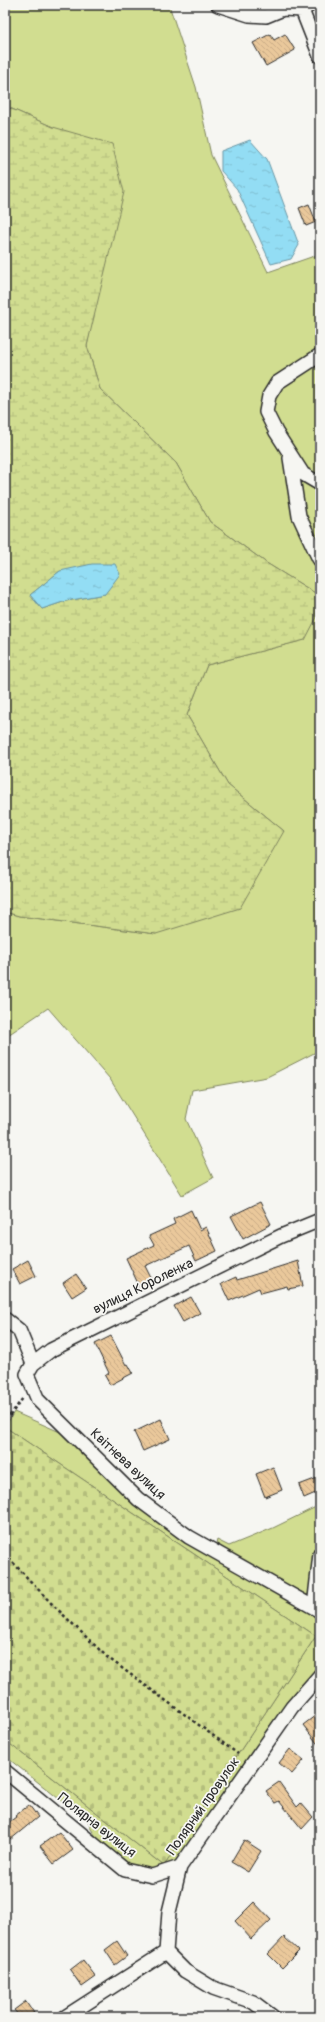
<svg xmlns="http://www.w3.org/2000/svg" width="325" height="2022" viewBox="0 0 325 2022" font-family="Pangolin,sans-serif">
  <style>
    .grass { fill: #d1dd90; stroke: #7e845e }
    .wetland { fill: url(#wetland-marsh); stroke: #7e845e; fill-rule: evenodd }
    .cemetery { fill: url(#cemetery-stones); stroke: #7e845e }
    .water { fill: url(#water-ripples); stroke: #6996a4 }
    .building { fill: url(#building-back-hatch); stroke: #2b2b2b }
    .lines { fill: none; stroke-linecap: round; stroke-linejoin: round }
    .minor-casing { stroke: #2b2b2b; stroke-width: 16 }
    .path { stroke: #2b2b2b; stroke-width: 2.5; stroke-dasharray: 3 3; stroke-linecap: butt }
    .minor { stroke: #f6f6f2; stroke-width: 13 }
    .labels { text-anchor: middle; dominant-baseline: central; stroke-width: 3.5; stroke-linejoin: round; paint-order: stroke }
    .street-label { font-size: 14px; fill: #2b2b2b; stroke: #f6f6f2 }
  </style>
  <defs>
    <pattern id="wetland-marsh" width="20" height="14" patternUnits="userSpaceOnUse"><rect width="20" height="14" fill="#d1dd90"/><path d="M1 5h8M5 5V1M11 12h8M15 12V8" fill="none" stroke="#b4be7c"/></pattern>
    <pattern id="cemetery-stones" width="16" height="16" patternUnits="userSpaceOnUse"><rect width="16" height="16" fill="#d1dd90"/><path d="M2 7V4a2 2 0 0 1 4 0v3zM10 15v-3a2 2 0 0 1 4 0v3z" fill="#b4be7c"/></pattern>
    <pattern id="water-ripples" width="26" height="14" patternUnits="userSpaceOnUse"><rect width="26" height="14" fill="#93ddf4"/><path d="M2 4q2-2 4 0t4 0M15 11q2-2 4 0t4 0" fill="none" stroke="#7fbed1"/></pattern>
    <pattern id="building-back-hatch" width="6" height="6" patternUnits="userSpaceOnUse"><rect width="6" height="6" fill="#eac89b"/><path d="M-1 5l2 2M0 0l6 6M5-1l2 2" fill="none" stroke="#c9ac86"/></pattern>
  </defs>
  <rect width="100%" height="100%" fill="#f6f6f2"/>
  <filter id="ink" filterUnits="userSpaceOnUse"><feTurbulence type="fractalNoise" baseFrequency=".025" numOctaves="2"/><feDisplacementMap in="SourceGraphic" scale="8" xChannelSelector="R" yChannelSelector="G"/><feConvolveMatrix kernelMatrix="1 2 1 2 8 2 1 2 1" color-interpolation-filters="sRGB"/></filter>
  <g filter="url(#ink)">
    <path class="grass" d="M5,5h164l27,82 15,68 57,117 52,-18v342l-52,-32 -58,-42 -34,-59 -76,-74 -13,-43 11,-54 -45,-165 -48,-21z
      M320,611v439l-53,27 -75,13 -6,29 27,59 -31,17 -72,-116 -62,-71 -43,29v-125l14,4 137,18 128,-103 -56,-46 -41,-70 20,-50 97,-25z
      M14,1412l46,20 70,65 190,121v51l-37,39 -18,24 -26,45 -35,43 -27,47 -23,6 -30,-7 -21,-19 -12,-18 -3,-10 -15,-9 -68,-54v-16l159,126 152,-230 -311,-209z
      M320,1505v32l-6,22 -5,37 -94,-49 2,-7 12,6 44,-18z"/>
    <path class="wetland" d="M5,106l48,21 59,17 12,48 -37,154 13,43 76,74 34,59 58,42 52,32v15l-15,29 -98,25 -20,50 41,70 56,46 -44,77 -84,26 -137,-18 -14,-4zM60,571l45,23 -39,7 -24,8 -12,-14z"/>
    <path class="cemetery" d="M5,1427l311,209 -152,230 -159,-126z"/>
    <path class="water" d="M250,140l17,19 32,86 -8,14 -20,5 -34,-75 -16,-18v-20z
      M92,564h23l5,10 -15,20 -39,7 -24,8 -12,-14 30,-24z"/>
    <path class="building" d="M270,34l4,6 11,-6 10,16 -29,16 -13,-23z
      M309,204l7,18 -10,4 -7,-18z
      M260,1202l11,22 -28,15 -12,-23z
      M191,1210l9,20 6,-3 11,24 -21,10 -7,-15 -44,20 9,18 -13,6 -15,-32 28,-13 -5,-9 26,-12 -2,-5z
      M28,1260l8,16 -16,8 -8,-15z
      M298,1261l5,25 -15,3 -1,-3 -26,7 -2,-5 -30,13 -8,-17 15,-7 1,3z
      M76,1274l10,14 -14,9 -9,-14z
      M191,1297l9,16 -17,9 -9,-16z
      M111,1336l15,29 2,-1 5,9 -23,12 -5,-9 4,-3 -14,-29z
      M161,1419l9,20 -27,12 -9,-19z
      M273,1467l9,23 -17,7 -9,-23z
      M320,1477v14l-16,7 -5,-13z
      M320,1712v35l-17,-22z
      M290,1749l14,11 -12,14 -13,-11z
      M279,1782l18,25 4,-4 12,14 -11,12 -23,-28 -4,2 -9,-12z
      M29,1805l9,12 -28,23 -5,-7v-8l11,-8 -1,-1z
      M59,1832l14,18 -19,14 -14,-18z
      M244,1840l17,11 -13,21 -17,-10z
      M254,1902l17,18 -20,19 -16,-18z
      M284,1937l15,14 -17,17 -14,-14z
      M117,1941l10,15 -12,9 -10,-15z
      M83,1960l13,17 -14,10 -12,-17z
      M26,2001l8,12 -5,4h-9l-6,-7z"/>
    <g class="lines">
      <defs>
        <path id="minor" d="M218,5l31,10 17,1 17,-7 19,1 8,-5
          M302,10l18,46
          M320,355l-43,28 -8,13 -3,16 10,20 27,42 17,10
          M290,458l9,58 20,43
          M320,1220l-39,16 -230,114 -18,14 -6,10 11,26 100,99 51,38 131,74
          M5,1319l14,11 14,34
          M314,1607l6,-53
          M5,1771l120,99 27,6 28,-9
          M166,1952l19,19 28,17 40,14 20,15
          M65,2017l101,-65 3,-40 11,-45 112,-160 28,-32"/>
      </defs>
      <use href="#minor" class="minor-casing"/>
      <path class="path" d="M5,1419l3,-1 15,-20
        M5,1554l46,49 56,54 131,97"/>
      <use href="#minor" class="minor"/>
    </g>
  </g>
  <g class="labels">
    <g class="street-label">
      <text transform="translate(143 1286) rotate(-26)">вулиця Короленка</text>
      <text transform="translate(128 1464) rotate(43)">Квітнева вулиця</text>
      <text transform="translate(203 1806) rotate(-55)">Полярний провулок</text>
      <text transform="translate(97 1825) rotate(38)">Полярна вулиця</text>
    </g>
  </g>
  <rect width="325" height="2022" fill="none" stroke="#f6f6f2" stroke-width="20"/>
  <rect x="10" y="10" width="305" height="2002" fill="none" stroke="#2b2b2b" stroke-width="1.5" filter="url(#ink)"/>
</svg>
